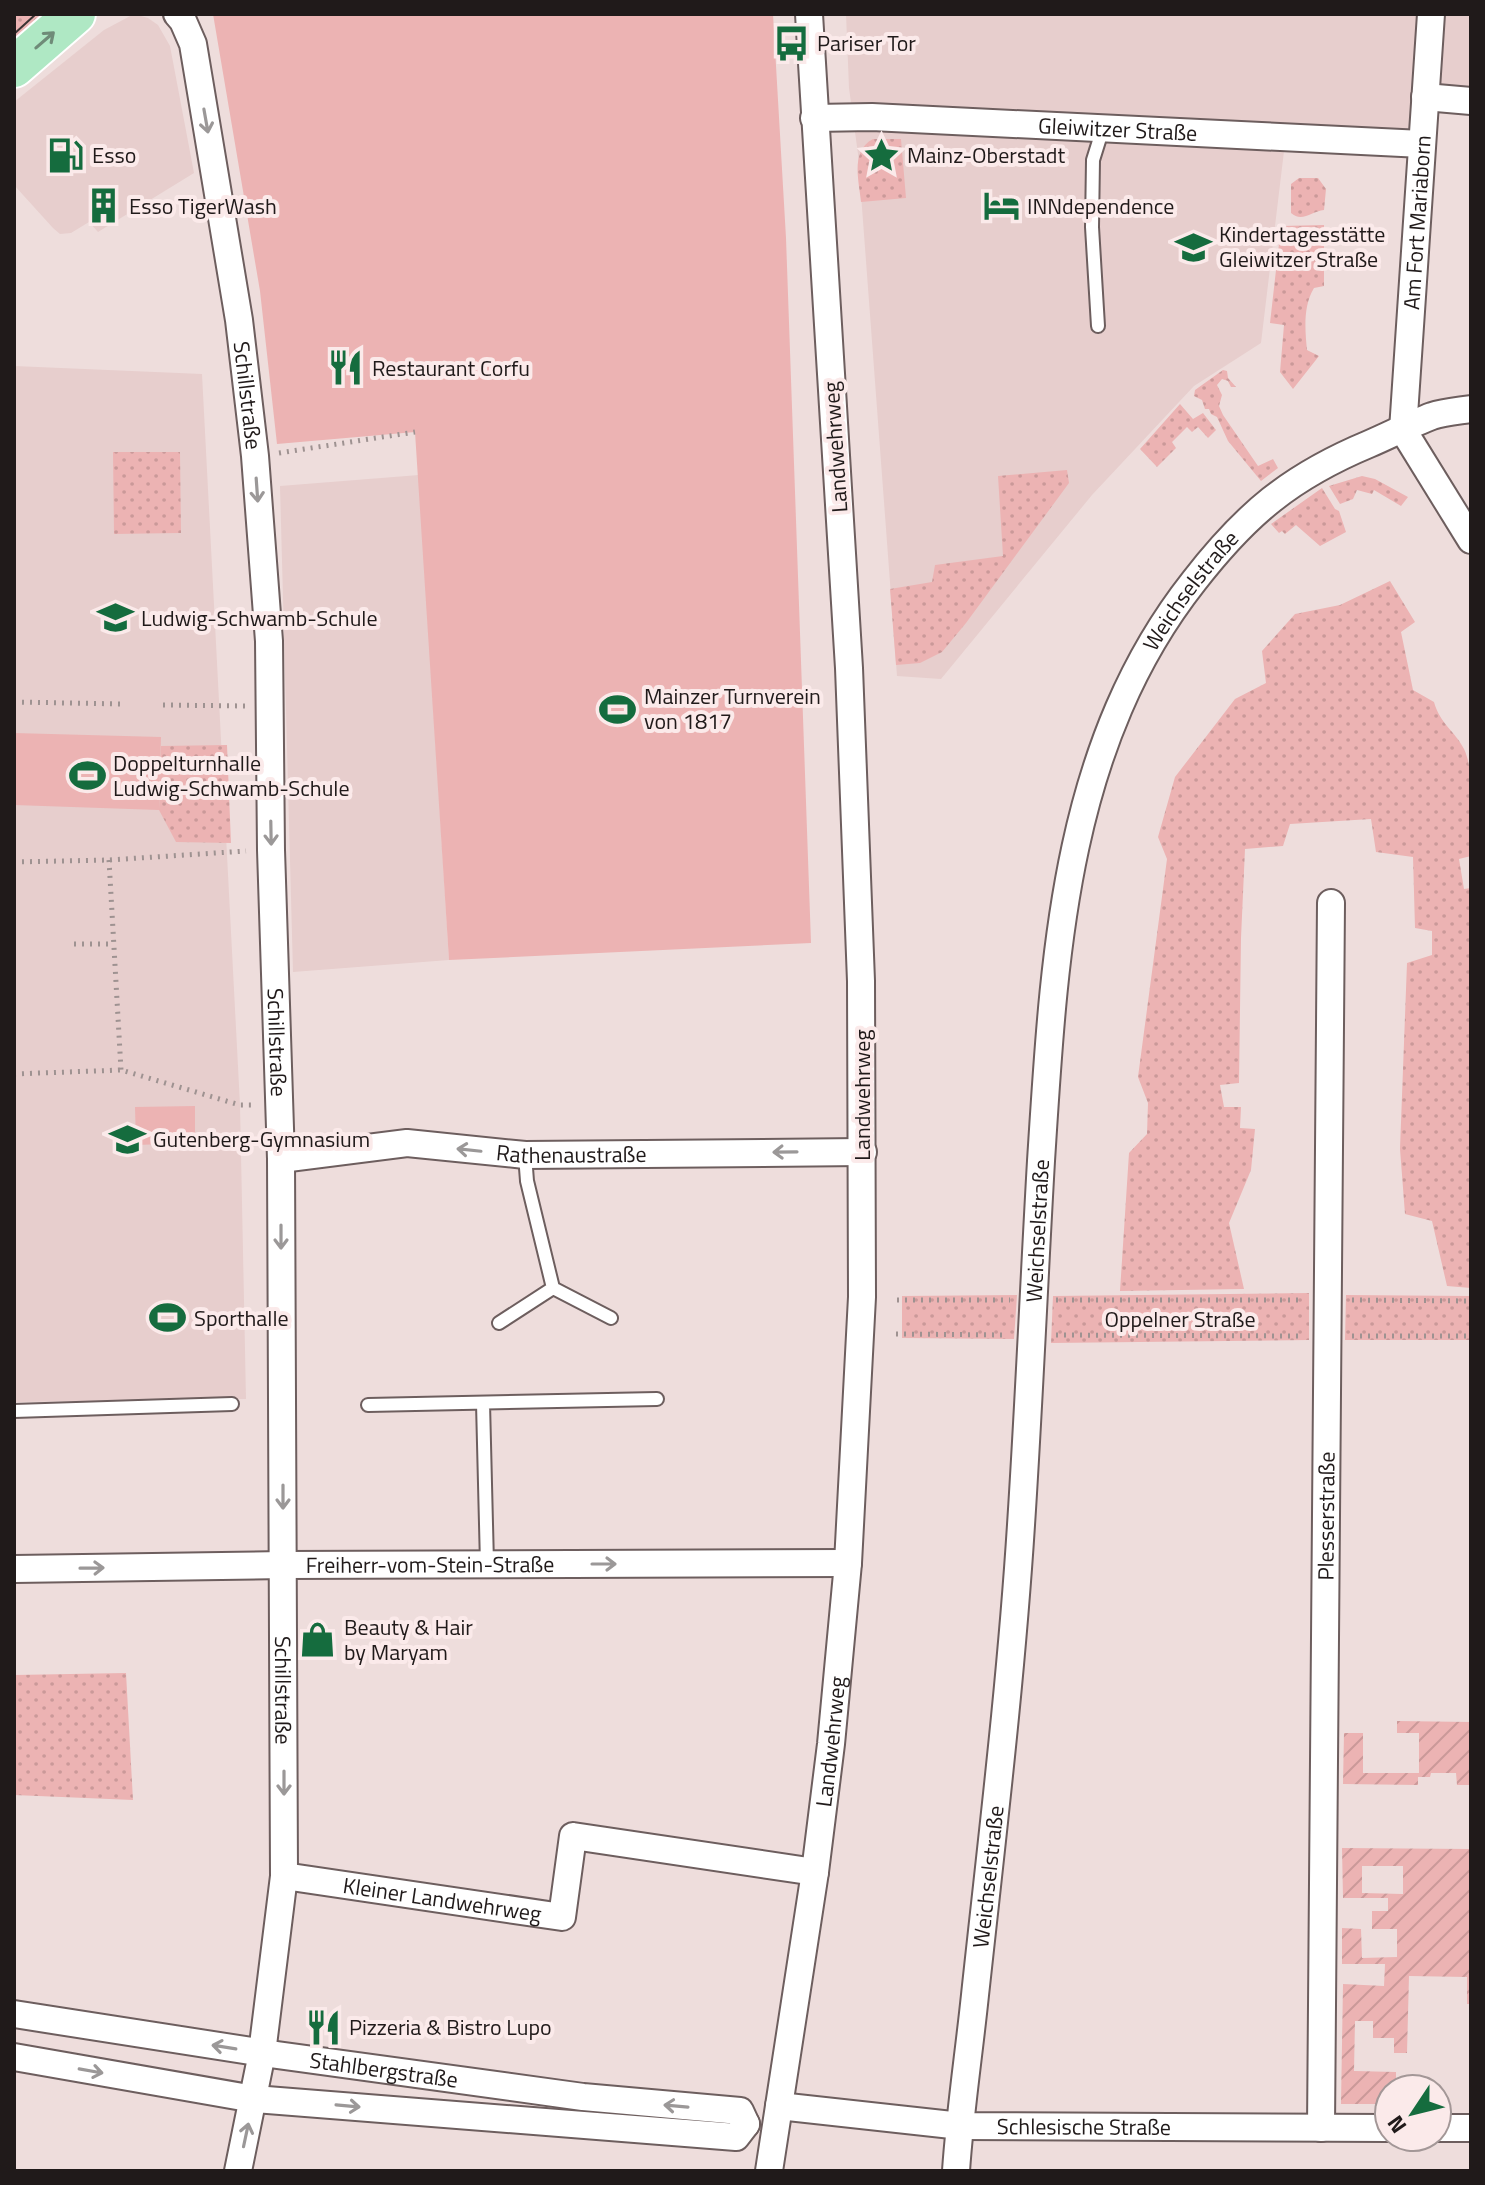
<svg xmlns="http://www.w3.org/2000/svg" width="1485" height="2185" viewBox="0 0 1485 2185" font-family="'Titillium Web',sans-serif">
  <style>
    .built { fill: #e7cecd }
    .grass { fill: url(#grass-dots) }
    .garden { fill: url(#garden-furrows); fill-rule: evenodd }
    .pitch { fill: #ecb3b3 }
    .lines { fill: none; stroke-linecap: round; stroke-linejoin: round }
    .lane-casing { stroke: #6d5e5e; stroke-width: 16 }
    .street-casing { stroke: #6d5e5e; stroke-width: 30 }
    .primary-casing { stroke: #fff; stroke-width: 44 }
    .path { stroke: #9e9291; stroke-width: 5; stroke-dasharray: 2 6; stroke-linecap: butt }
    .lane { stroke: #fff; stroke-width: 12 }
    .street { stroke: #fff; stroke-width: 26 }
    .primary { stroke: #afe8c4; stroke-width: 40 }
    .tram { stroke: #3b3434; stroke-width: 2 }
    .oneway { stroke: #6f8b78 }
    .oneway2 { stroke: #9b9898 }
    .labels { text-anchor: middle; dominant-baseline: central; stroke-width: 8; stroke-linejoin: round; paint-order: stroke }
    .poi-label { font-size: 22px; fill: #201a1a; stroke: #fbeaea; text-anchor: start }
    .street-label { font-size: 22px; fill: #201a1a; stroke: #fbeaea }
  </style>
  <defs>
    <pattern id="grass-dots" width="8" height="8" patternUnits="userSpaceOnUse" patternTransform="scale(2)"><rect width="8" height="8" fill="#ecb3b3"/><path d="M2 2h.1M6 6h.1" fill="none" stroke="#ca9999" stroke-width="1.8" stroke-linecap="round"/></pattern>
    <pattern id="garden-furrows" width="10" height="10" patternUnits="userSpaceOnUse" patternTransform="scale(2)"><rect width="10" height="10" fill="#ecb3b3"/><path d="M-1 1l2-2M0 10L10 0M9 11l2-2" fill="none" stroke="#ca9999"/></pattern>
  </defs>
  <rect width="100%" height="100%" fill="#eedddc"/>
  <path class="built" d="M134,14l14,4 10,7 12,21 24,127 -96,59 -9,-10 -18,11 -11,1 -7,-6 -39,-43v-83l90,-72z
    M846,14h625v87l-46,-3 -3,46 -319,-15 1,14 180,8 -23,192 -67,43 -102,109 -151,184 -44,-3 -39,-522 -9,-66z
    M14,366l188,8 38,731 6,294 -232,3z
    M419,475l30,485 -156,12 -13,-486z"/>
  <path class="grass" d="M14,14h38l-38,33z
    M873,139h28l5,59 -45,4c-2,-21 -11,-51 12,-63z
    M1299,178h19l8,11 -2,21c-12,1 -22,13 -33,3v-29z
    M1324,225v61l-10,2c-11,18 -9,42 -7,62l12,6 -26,33 -13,-17 4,-47 -14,-2 11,-97z
    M1223,370l4,1 1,7 8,9h-5l-3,-6 -6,-2 -5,6 5,10 -3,11 4,9 35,51 15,-7 5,9 -17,13 -33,-40 -11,-24 -6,-3 -2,-5h-4l-3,-9 -8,-4 1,-6z
    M1180,404l13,15 10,-6 13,17 -8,8 -10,-11 -6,5 -5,-5 -15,15 4,6 -19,19 -17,-18z
    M113,452h67l1,81 -67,1z
    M1067,470l2,13 -103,140 -24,29 -22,11 -24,2 -6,-76 42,-7 3,-17 68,-9 -5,-80z
    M1362,476l13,3 33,18 -7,9 -27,-16 -2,4 -15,-4 -4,9 -13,5 -11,-18z
    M1322,488l13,21 4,2 7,21 -26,14 -24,-21 -11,9 -3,-3 -3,2 -8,-9z
    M1390,581l25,41 -14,10 12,58 21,12c6,22 21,29 30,47 12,25 7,79 7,107l-12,3 5,30 7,-1v400l-24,-2 -15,-65 -27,-7 -5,-65 7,-186 25,-8v-24l-17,-3 -2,-71 -37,-5 -5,-33 -81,5 -7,22 -38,3 -4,89 -2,145 -19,2 4,22h17l-1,21 15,1 -4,41 -22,53 15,66 -124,2 9,-138 18,-19 1,-31 -10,-26 29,-218 -9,-22 17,-60 60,-78 31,-16 -4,-32 33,-37 45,-9z
    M227,745l4,98 -55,-1 -17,-32 2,-64z
    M1309,1293v47l-258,3 2,-47z
    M1017,1295l-3,44 -112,-1v-42z
    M1346,1295l125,1v44h-126z
    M126,1673l7,127 -119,-5v-120z"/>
  <path class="garden" d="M1397,1721l74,1v63h-14l-1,-12h-25l-1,4h-12v8l-75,-1 1,-51h19v40h56v-40h-22z
    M1342,1848l129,1v155h-4v-27l-58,-1 -2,77h-13v-15h-21v-17h-18l-1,50 42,1v17h-7v15h-48l2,-120 41,2 1,-22h-43v-36l19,1 1,29 35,-1v-28h-25v-18h16v-13h-45zM1362,1866h41v28l-41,-1z"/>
  <path class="pitch" d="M213,14h560l13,224 25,705 -362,17 -34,-528 -138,12 -17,-153z
    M14,733l147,4 -2,73 -145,-5z
    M195,1106v37l-59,2 -1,-38z"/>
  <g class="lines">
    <defs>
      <path id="lane" d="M1098,326l-6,-99 1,-67 10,-32
        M525,1155l2,26 26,107 58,30
        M499,1323l54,-35
        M483,1403l4,161
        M368,1405l289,-6
        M14,1411l218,-7"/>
      <g id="street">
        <path id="s1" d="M177,14l6,7 10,23 46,276 16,136 14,185 2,209 10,309 3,717 -22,177 -24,118"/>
        <path d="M1425,97l46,4"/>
        <path id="s2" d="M814,118l58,-1 550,27"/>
        <path id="s3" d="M1403,430l28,-416"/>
        <path d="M1403,430l68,110"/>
        <path id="s4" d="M281,1159l126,-16 118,12 338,-3"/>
        <path id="s5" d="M14,1569l270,-4 564,-2"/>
        <path id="s6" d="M284,1876l278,41 11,-81 242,36"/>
        <path id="s7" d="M14,2014l263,41 306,42 157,14 6,13"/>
        <path d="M14,2057l240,42 482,38 10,-13"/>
        <path id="s8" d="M779,2106l182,20 428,2"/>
        <path id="s9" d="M1321,2128l10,-1225"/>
        <path d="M1437,2128h34"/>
        <path id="s10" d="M769,2171l46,-299 16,-128 17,-181 14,-266 -1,-316 -12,-313 -40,-654"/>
        <path id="s11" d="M956,2171c4,-59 13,-118 19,-176 17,-157 36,-313 46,-470 8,-122 13,-243 20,-364 13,-202 22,-414 153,-580 52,-67 96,-104 175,-137 21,-9 42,-20 63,-28 12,-4 26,-5 39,-7"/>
      </g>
      <path id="primary" d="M14,67l61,-53"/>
    </defs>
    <use href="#lane" class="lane-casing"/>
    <use href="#street" class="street-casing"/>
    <use href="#primary" class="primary-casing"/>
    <path class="path" d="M279,453l136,-21
      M14,702l109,2
      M163,705l83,1
      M109,860l12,210
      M14,862l95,-2 137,-9
      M74,944h40
      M14,1074l107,-4 119,35h16
      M897,1300h113
      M1056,1300h246
      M1352,1300l119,1
      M896,1334l110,1
      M1056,1335l246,1
      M1352,1336h119"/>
    <use href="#lane" class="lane"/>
    <use href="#street" class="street"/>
    <use href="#primary" class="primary"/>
    <path class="tram" d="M14,34l22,-20"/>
  </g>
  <defs><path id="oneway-shaft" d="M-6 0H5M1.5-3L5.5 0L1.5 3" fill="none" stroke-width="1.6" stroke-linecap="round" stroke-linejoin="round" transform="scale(2)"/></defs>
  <use class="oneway" href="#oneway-shaft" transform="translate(45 40) rotate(-41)"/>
  <g class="oneway2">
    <use href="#oneway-shaft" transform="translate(206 121) rotate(80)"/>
    <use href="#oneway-shaft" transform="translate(257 490) rotate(86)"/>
    <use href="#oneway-shaft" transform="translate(271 833) rotate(89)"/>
    <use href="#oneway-shaft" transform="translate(469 1150) rotate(-174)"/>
    <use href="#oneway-shaft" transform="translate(785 1152) rotate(179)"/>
    <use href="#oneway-shaft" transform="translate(281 1237) rotate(90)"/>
    <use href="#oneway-shaft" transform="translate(283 1497) rotate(90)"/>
    <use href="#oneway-shaft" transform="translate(604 1564)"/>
    <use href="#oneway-shaft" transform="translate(92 1568) rotate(-1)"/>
    <use href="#oneway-shaft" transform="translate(284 1783) rotate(90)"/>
    <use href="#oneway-shaft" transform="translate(224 2047) rotate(-171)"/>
    <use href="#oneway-shaft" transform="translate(91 2071) rotate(10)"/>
    <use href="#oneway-shaft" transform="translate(348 2106) rotate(5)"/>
    <use href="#oneway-shaft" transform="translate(676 2106) rotate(-175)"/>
    <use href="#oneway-shaft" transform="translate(246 2135) rotate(-78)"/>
  </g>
  <defs>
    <symbol id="bus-bare" viewBox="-9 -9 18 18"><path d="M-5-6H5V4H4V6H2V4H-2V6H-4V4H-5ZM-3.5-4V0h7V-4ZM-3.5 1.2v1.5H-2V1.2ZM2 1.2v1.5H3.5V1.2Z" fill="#156c3e" stroke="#fbeaea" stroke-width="2.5" paint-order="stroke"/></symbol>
    <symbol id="fuel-bare" viewBox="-9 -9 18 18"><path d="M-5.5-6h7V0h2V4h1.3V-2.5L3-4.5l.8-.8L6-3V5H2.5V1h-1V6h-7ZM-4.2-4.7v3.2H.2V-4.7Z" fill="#156c3e" stroke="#fbeaea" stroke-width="2.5" paint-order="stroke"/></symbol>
    <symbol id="sight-bare" viewBox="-9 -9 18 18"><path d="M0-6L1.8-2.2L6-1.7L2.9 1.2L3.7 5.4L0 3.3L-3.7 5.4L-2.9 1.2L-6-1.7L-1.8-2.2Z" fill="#156c3e" stroke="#fbeaea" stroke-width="2.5" paint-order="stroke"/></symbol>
    <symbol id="building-bare" viewBox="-9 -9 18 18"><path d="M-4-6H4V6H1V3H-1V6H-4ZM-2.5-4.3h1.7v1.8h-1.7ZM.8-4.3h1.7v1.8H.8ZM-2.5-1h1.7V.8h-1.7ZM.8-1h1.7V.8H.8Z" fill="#156c3e" stroke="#fbeaea" stroke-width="2.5" paint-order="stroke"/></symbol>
    <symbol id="hotel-bare" viewBox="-9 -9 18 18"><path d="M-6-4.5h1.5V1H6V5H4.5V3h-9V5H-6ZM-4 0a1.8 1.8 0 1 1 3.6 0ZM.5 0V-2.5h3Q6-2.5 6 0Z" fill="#156c3e" stroke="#fbeaea" stroke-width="2.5" paint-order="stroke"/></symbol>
    <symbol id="school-bare" viewBox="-9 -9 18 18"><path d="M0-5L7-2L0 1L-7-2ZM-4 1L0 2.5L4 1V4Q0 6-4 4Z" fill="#156c3e" stroke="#fbeaea" stroke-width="2.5" paint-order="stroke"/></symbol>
    <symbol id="restaurant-bare" viewBox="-9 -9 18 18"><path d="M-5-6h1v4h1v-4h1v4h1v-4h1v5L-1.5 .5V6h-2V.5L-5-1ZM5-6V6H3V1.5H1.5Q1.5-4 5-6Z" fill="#156c3e" stroke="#fbeaea" stroke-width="2.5" paint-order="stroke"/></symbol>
    <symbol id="stadium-bare" viewBox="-9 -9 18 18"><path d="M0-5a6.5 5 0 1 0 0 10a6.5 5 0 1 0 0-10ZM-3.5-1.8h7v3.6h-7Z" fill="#156c3e" stroke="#fbeaea" stroke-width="2.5" paint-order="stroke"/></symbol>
    <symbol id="shop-bare" viewBox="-9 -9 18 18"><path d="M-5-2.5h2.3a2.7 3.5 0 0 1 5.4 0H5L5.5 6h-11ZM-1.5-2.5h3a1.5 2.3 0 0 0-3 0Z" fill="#156c3e" stroke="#fbeaea" stroke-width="2.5" paint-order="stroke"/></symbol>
  </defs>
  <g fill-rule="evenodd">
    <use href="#bus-bare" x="766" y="18" width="51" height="51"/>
    <use href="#fuel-bare" x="40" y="130" width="51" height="51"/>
    <use href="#sight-bare" x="856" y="130" width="51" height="51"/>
    <use href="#building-bare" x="78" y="180" width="51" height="51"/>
    <use href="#hotel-bare" x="976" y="180" width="51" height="51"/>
    <use href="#school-bare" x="1168" y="222" width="51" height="51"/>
    <use href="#restaurant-bare" x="320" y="342" width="51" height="51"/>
    <use href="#school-bare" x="90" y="592" width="51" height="51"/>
    <use href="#stadium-bare" x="592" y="684" width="51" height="51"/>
    <use href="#stadium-bare" x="62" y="750" width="51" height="51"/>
    <use href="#school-bare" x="102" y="1114" width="51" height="51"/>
    <use href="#stadium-bare" x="142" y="1292" width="51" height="51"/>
    <use href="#shop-bare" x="292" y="1614" width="51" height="51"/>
    <use href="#restaurant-bare" x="298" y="2002" width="51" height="51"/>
  </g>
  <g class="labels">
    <g class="poi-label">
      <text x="817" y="43">Pariser Tor</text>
      <text x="92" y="155">Esso</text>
      <text x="907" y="155">Mainz-Oberstadt</text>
      <text x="129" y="206">Esso TigerWash</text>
      <text x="1027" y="206">INNdependence</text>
      <text x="1219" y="234">Kindertagesstätte<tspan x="1219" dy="25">Gleiwitzer Straße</tspan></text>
      <text x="372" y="368">Restaurant Corfu</text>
      <text x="141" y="618">Ludwig-Schwamb-Schule</text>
      <text x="644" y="696">Mainzer Turnverein<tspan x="644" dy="25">von 1817</tspan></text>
      <text x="113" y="763">Doppelturnhalle<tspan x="113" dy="25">Ludwig-Schwamb-Schule</tspan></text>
      <text x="153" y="1139">Gutenberg-Gymnasium</text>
      <text x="194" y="1318">Sporthalle</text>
      <text x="344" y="1627">Beauty &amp; Hair<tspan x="344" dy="25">by Maryam</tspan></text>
      <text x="349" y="2027">Pizzeria &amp; Bistro Lupo</text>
    </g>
    <g class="street-label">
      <text stroke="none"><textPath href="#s2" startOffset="304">Gleiwitzer Straße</textPath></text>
      <text stroke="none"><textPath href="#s3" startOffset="208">Am Fort Mariaborn</textPath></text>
      <text stroke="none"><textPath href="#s1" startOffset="390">Schillstraße</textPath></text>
      <text transform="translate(835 447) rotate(-94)">Landwehrweg</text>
      <text stroke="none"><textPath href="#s11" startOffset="1614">Weichselstraße</textPath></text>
      <text stroke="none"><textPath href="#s1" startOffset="1038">Schillstraße</textPath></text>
      <text transform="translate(862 1095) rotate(-90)">Landwehrweg</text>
      <text stroke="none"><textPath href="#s4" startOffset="292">Rathenaustraße</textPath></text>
      <text stroke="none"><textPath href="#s11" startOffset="944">Weichselstraße</textPath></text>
      <text x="1180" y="1319">Oppelner Straße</text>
      <text stroke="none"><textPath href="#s9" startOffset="612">Plesserstraße</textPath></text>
      <text stroke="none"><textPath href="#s5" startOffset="416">Freiherr-vom-Stein-Straße</textPath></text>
      <text stroke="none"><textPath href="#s1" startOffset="1686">Schillstraße</textPath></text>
      <text stroke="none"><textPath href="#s10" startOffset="434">Landwehrweg</textPath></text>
      <text stroke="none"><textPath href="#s11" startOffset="296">Weichselstraße</textPath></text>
      <text stroke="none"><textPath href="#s6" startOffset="160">Kleiner Landwehrweg</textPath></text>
      <text stroke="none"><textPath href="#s7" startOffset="374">Stahlbergstraße</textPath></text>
      <text stroke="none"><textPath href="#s8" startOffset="306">Schlesische Straße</textPath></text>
    </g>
  </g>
  <rect width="1485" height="2185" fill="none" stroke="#201a1a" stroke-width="32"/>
  <g transform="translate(1413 2113) rotate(235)"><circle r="38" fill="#fbeaea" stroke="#a39797" stroke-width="2"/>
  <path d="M0-6L14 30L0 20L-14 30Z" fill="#156c3e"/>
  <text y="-12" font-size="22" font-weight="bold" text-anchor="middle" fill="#201a1a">N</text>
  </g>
</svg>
